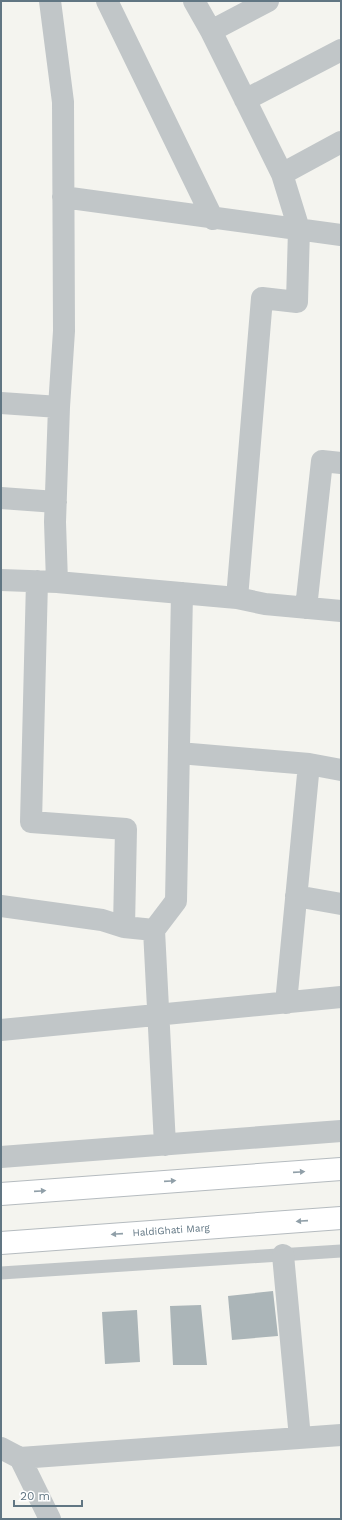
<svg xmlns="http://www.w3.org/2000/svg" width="342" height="1520" viewBox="0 0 342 1520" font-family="'Work Sans',sans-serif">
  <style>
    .building { fill: #abb5b8 }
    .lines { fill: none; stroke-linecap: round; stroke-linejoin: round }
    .secondary-casing { stroke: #b5bbbf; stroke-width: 24 }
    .lane { stroke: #c1c6c8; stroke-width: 13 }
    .street { stroke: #c1c6c8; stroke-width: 22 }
    .secondary { stroke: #fff; stroke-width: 22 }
    .oneway { fill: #909fa8 }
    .labels { text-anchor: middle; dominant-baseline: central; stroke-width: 4; stroke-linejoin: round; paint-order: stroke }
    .street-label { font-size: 10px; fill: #617683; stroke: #fff }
  </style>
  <rect width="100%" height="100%" fill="#f4f4ef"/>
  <path class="building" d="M273,1291l5,45 -46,4 -4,-44z
    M201,1305l6,60h-34l-3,-59z
    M137,1310l3,52 -35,2 -3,-52z"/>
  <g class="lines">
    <defs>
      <path id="secondary" d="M1,1194l340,-25
        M1,1243l340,-25"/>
    </defs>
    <use href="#secondary" class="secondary-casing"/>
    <path class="lane" d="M1,1273l340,-22"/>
    <path class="street" d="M50,1l13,101 1,229 -5,76 -4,115 2,60
      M107,1l106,218
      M194,1l17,30 71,143 17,55 -2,73 -35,-4 -25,300
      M211,31l57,-30
      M245,100l96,-50
      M282,174l59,-32
      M63,197l278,38
      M1,403l58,4
      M1,498l55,4
      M1,580l56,2 180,16 28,6 76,7
      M37,581l-6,241 95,7 -2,98
      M306,608l16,-147 19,2
      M179,753l130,11
      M296,896l45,8
      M1,906l101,14 22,7 30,3 11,215
      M154,930l22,-29 6,-308
      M286,1003l23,-239 32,6
      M1,1030l340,-33
      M1,1157l340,-26
      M283,1255l17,183
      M1,1448l19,10 321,-23
      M20,1458l30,61"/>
    <use href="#secondary" class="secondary"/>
  </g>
  <defs><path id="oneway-solid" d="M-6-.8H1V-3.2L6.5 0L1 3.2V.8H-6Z"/></defs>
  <g class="oneway">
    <use href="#oneway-solid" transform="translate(299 1172) rotate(-4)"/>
    <use href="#oneway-solid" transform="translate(170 1181) rotate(-4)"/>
    <use href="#oneway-solid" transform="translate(40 1191) rotate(-4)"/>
    <use href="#oneway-solid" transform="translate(302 1221) rotate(176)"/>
    <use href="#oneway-solid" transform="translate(117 1234) rotate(176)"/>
  </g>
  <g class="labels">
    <g class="street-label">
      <text transform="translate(171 1230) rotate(-4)">HaldiGhati Marg</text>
    </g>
  </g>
  <rect width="342" height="1520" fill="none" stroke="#617683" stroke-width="4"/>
  <path d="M14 1500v6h68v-6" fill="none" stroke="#617683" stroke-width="2"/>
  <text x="20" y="1500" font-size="12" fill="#617683" stroke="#ffffff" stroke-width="3" paint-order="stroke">20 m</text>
</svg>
